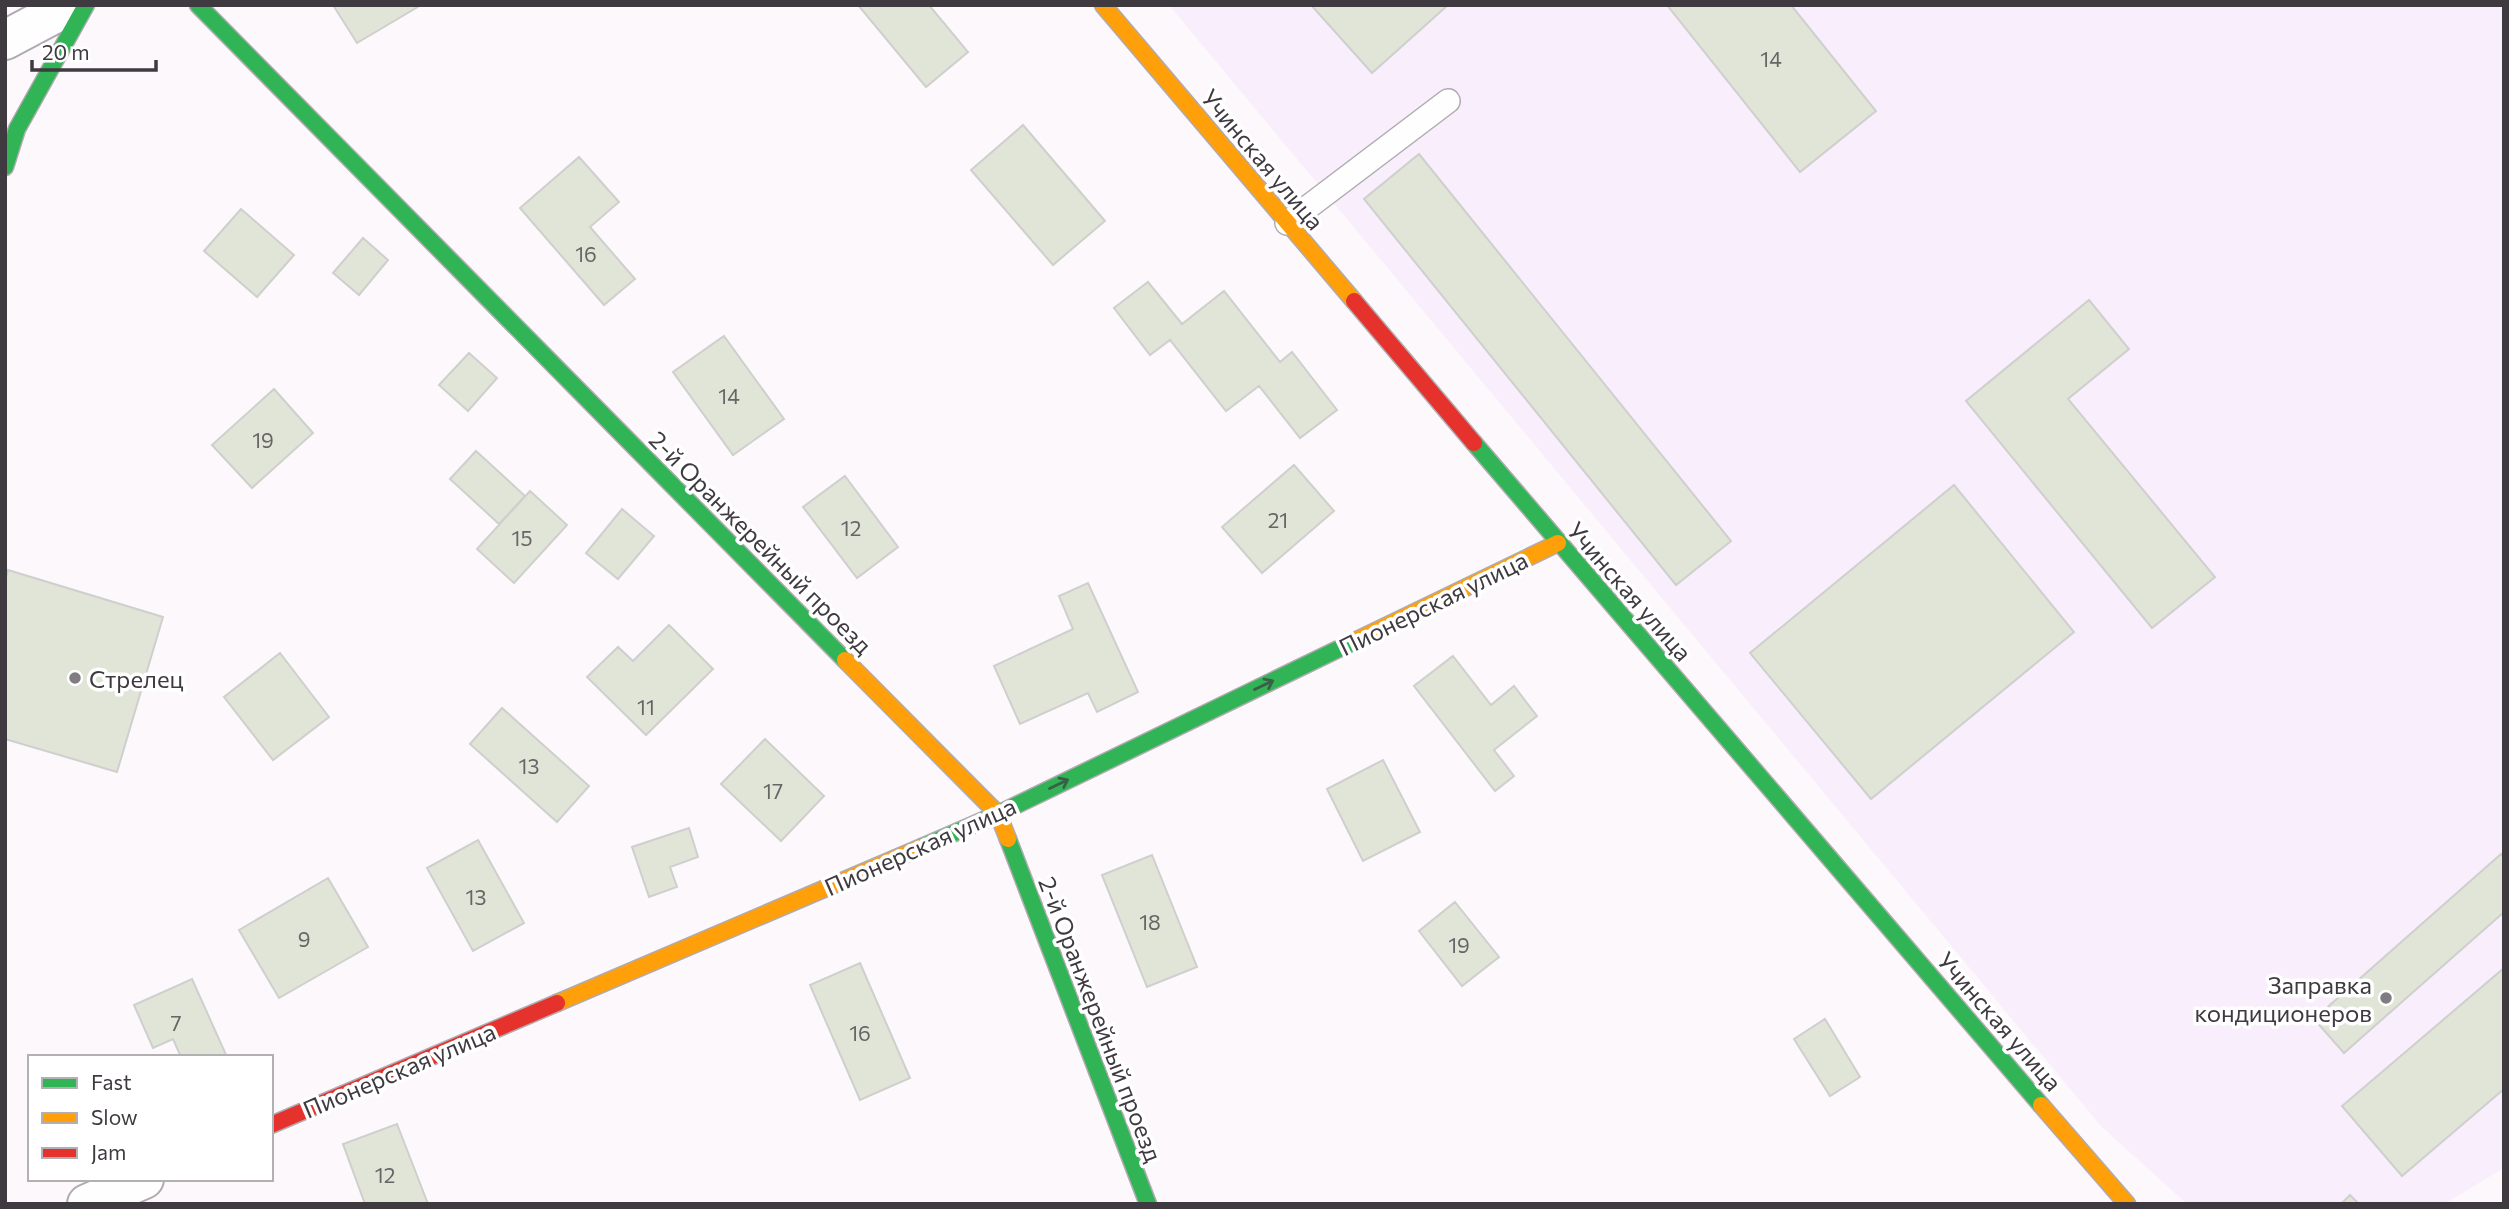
<svg xmlns="http://www.w3.org/2000/svg" width="2509" height="1209" viewBox="0 0 2509 1209" font-family="Commissioner,sans-serif">
  <style>
    .built { fill: #f9eefb }
    .building { fill: #e0e5d7; stroke: #cfcfce; stroke-width: 2 }
    .lines { fill: none; stroke-linecap: round; stroke-linejoin: round }
    .lane-casing { stroke: #afabb0; stroke-width: 26 }
    .street-casing { stroke: #afabb0; stroke-width: 42 }
    .fast-casing { stroke: #afabb0; stroke-width: 19 }
    .slow-casing { stroke: #afabb0; stroke-width: 19 }
    .jam-casing { stroke: #afabb0; stroke-width: 19 }
    .lane { stroke: #fffeff; stroke-width: 23 }
    .street { stroke: #fffeff; stroke-width: 38 }
    .fast { stroke: #30b455; stroke-width: 16 }
    .slow { stroke: #ff9f0a; stroke-width: 16 }
    .jam { stroke: #e5322d; stroke-width: 16 }
    .oneway { stroke: #3a5f46 }
    .poi-dot { fill: #817c82; stroke: #fff; stroke-width: 2.5 }
    .labels { text-anchor: middle; dominant-baseline: central; stroke-width: 7; stroke-linejoin: round; paint-order: stroke }
    .number-label { font-size: 21px; fill: #676566 }
    .street-label { font-size: 24px; fill: #3f3a40; stroke: #fff }
    .poi-label { font-size: 24px; fill: #3f3a40; stroke: #fff; text-anchor: start }
  </style>
  <rect width="100%" height="100%" fill="#fcf8fc"/>
  <path class="built" d="M1169,5h1335v1163l-60,36h-257l-86,-78z"/>
  <path class="building" d="M333,5h88l-64,38z
    M858,5h71l39,47 -42,35z
    M1311,5h137l-76,68z
    M1667,5h124l85,106 -76,61z
    M1023,125l82,96 -52,44 -82,-95z
    M1419,154l312,387 -55,44 -312,-386z
    M579,157l40,45 -29,25 45,52 -31,26 -84,-97z
    M241,209l53,46 -37,42 -53,-46z
    M363,238l25,22 -29,35 -26,-22z
    M1148,282l34,42 42,-33 56,71 12,-10 45,58 -37,28 -41,-52 -33,25 -56,-71 -20,15 -36,-47z
    M2089,300l40,49 -61,50 147,178 -63,51 -186,-227z
    M724,336l60,83 -51,36 -60,-83z
    M469,353l28,25 -29,33 -29,-26z
    M274,389l39,44 -61,55 -40,-43z
    M476,451l49,45 -26,28 -49,-45z
    M1294,465l40,46 -72,62 -40,-46z
    M845,476l53,71 -41,31 -54,-71z
    M1954,485l120,147 -203,167 -121,-146z
    M530,491l37,34 -53,58 -37,-34z
    M622,509l32,27 -36,43 -32,-26z
    M8,570l155,47 -46,155 -112,-33v-158z
    M1088,583l50,109 -41,20 -9,-19 -68,31 -26,-58 79,-37 -14,-33z
    M669,625l44,44 -67,66 -59,-58 31,-30 15,14z
    M280,653l49,64 -56,43 -49,-63z
    M1453,656l38,49 23,-19 23,30 -43,34 20,26 -19,15 -81,-105z
    M502,708l87,78 -32,36 -87,-78z
    M765,739l59,57 -43,45 -60,-57z
    M1383,760l37,72 -57,29 -36,-72z
    M689,828l9,29 -28,10 7,20 -28,10 -17,-50z
    M478,840l46,83 -51,28 -46,-83z
    M2501,854l3,4v54l-160,141 -30,-34z
    M1152,855l45,112 -50,20 -45,-112z
    M328,878l40,69 -89,51 -40,-68z
    M1455,902l44,55 -37,29 -43,-55z
    M860,963l50,115 -50,22 -50,-115z
    M2504,968v121l-102,87 -60,-70z
    M192,979l35,78h-46l-8,-18 -20,9 -19,-43z
    M1825,1019l35,58 -30,19 -36,-57z
    M397,1124l31,80h-63l-22,-60z
    M2350,1195l9,9h-18z"/>
  <g class="lines">
    <defs>
      <path id="lane" d="M1287,223l161,-122"/>
      <path id="street" d="M5,40l66,-35
        M87,1204l57,-25"/>
      <path id="fast" d="M198,5l647,655
        M5,167l12,-38 69,-124
        M1474,443l567,662
        M1008,839l140,365
        M922,847l76,-33 359,-174"/>
      <path id="slow" d="M1103,5l251,296
        M1357,640l201,-97
        M845,660l153,154 10,25
        M557,1003l365,-156
        M2041,1105l86,99"/>
      <path id="jam" d="M1354,301l120,142
        M271,1125l286,-122"/>
    </defs>
    <use href="#lane" class="lane-casing"/>
    <use href="#street" class="street-casing"/>
    <use href="#fast" class="fast-casing"/>
    <use href="#slow" class="slow-casing"/>
    <use href="#jam" class="jam-casing"/>
    <use href="#lane" class="lane"/>
    <use href="#street" class="street"/>
    <use href="#fast" class="fast"/>
    <use href="#slow" class="slow"/>
    <use href="#jam" class="jam"/>
  </g>
  <defs><path id="oneway-shaft" d="M-6 0H5M1.5-3L5.5 0L1.5 3" fill="none" stroke-width="1.6" stroke-linecap="round" stroke-linejoin="round" transform="scale(1.75)"/></defs>
  <g class="oneway">
    <use href="#oneway-shaft" transform="translate(1264 685) rotate(-26)"/>
    <use href="#oneway-shaft" transform="translate(1059 784) rotate(-26)"/>
  </g>
  <g class="poi-dot">
    <circle cx="75" cy="678" r="7"/>
    <circle cx="2386" cy="998" r="7"/>
  </g>
  <g class="labels">
    <g class="number-label">
      <text x="1771" y="58">14</text>
      <text x="586" y="253">16</text>
      <text x="729" y="395">14</text>
      <text x="263" y="439">19</text>
      <text x="1278" y="519">21</text>
      <text x="851" y="527">12</text>
      <text x="522" y="537">15</text>
      <text x="646" y="706">11</text>
      <text x="529" y="765">13</text>
      <text x="773" y="790">17</text>
      <text x="476" y="896">13</text>
      <text x="1150" y="921">18</text>
      <text x="304" y="938">9</text>
      <text x="1459" y="944">19</text>
      <text x="176" y="1022">7</text>
      <text x="860" y="1032">16</text>
      <text x="385" y="1174">12</text>
    </g>
    <g class="street-label">
      <text transform="translate(1263 159) rotate(50)">Учинская улица</text>
      <text transform="translate(761 542) rotate(45)">2-й Оранжерейный проезд</text>
      <text transform="translate(1630 591) rotate(49)">Учинская улица</text>
      <text transform="translate(1433 603) rotate(-26)">Пионерская улица</text>
      <text transform="translate(920 846) rotate(-24)">Пионерская улица</text>
      <text transform="translate(1101 1019) rotate(69)">2-й Оранжерейный проезд</text>
      <text transform="translate(2000 1021) rotate(49)">Учинская улица</text>
      <text transform="translate(399 1070) rotate(-23)">Пионерская улица</text>
    </g>
    <g class="poi-label">
      <text x="89" y="678">Стрелец</text>
      <text x="2372" y="984" text-anchor="end">Заправка<tspan x="2372" dy="28">кондиционеров</tspan></text>
    </g>
  </g>
  <rect width="2509" height="1209" fill="none" stroke="#3f3a40" stroke-width="14"/>
  <rect x="28" y="1055" width="245" height="126" fill="#ffffff" stroke="#b2b0b3" stroke-width="2"/>
  <rect x="42" y="1078" width="35" height="10" fill="#30b455" stroke="#b2b0b3" stroke-width="2"/>
  <text x="91" y="1090" font-size="21" fill="#3f3a40">Fast</text>
  <rect x="42" y="1113" width="35" height="10" fill="#ff9f0a" stroke="#b2b0b3" stroke-width="2"/>
  <text x="91" y="1125" font-size="21" fill="#3f3a40">Slow</text>
  <rect x="42" y="1148" width="35" height="10" fill="#e5322d" stroke="#b2b0b3" stroke-width="2"/>
  <text x="91" y="1160" font-size="21" fill="#3f3a40">Jam</text>
  <path d="M32 60v10h124v-10" fill="none" stroke="#3f3a40" stroke-width="3.5"/>
  <text x="42" y="60" font-size="21" fill="#3f3a40" stroke="#ffffff" stroke-width="5" paint-order="stroke">20 m</text>
</svg>
